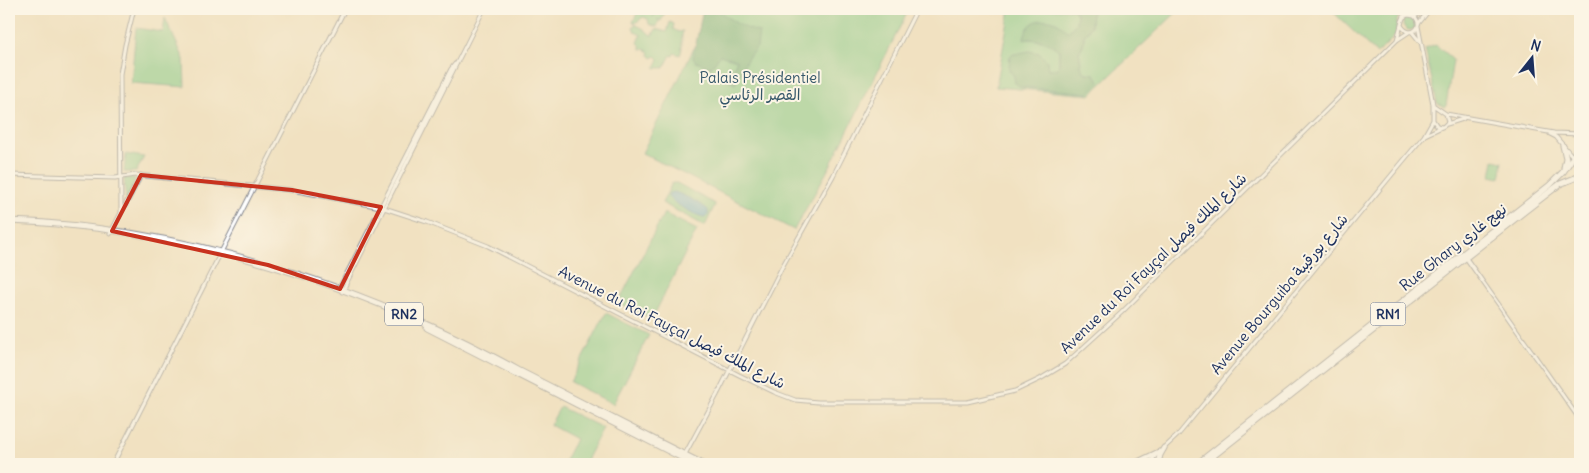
<svg xmlns="http://www.w3.org/2000/svg" width="1589" height="473" viewBox="0 0 1589 473" font-family="Delius,'Playpen Sans Arabic',sans-serif">
  <style>
    .green { fill: #7ecc8b; stroke: #4c7e74 }
    .forest { fill: #66b077; stroke: #40706a }
    .water { fill: #51a5cc; stroke: #366a95 }
    .lines { fill: none; stroke-linecap: round; stroke-linejoin: round }
    .minor-casing { stroke: #868890; stroke-width: 5 }
    .highway-casing { stroke: #868890; stroke-width: 7 }
    .minor { stroke: #fff; stroke-width: 3 }
    .highway { stroke: #fff; stroke-width: 5 }
    .marked { fill: none; stroke: #c8321e; stroke-width: 4; stroke-linejoin: round }
    .labels { text-anchor: middle; dominant-baseline: central; stroke-width: 4; stroke-linejoin: round; paint-order: stroke }
    .shield { fill: #fcf5e5; stroke: #5e6a86; stroke-width: 1 }
    .shield-label { font-size: 14px; font-weight: bold; fill: #1b2f5e }
    .park-label { font-size: 15px; fill: #345669; stroke: #fcf5e5 }
    .street-label { font-size: 15px; fill: #1b2f5e; stroke: #fcf5e5 }
  </style>
  <rect width="100%" height="100%" fill="#fcf5e5"/>
  <filter id="ink" filterUnits="userSpaceOnUse"><feTurbulence type="fractalNoise" baseFrequency=".02" numOctaves="2"/><feDisplacementMap in="SourceGraphic" scale="10" xChannelSelector="R" yChannelSelector="G"/><feConvolveMatrix kernelMatrix="1 2 1 2 8 2 1 2 1" color-interpolation-filters="sRGB"/></filter>
  <filter id="wash" filterUnits="userSpaceOnUse"><feTurbulence type="fractalNoise" baseFrequency=".0096" numOctaves="4" result="noise"/><feDisplacementMap in="SourceGraphic" scale="20" xChannelSelector="R" yChannelSelector="G"/><feGaussianBlur stdDeviation="1.12" result="paint"/><feColorMatrix in="noise" values="0 0 0 0 0 0 0 0 0 0 0 0 0 0 0 0 0 1.4 0 .05"/><feComposite in="paint" operator="in"/></filter>
  <g filter="url(#wash)">
    <rect width="100%" height="100%" fill="#f1e1c1"/>
    <path class="green" d="M639,9h17l-3,8 5,-8h9l-6,12 -4,-2 2,2 -2,6 -8,-3 -1,-5 -5,-2 -7,6 -3,-1z
      M706,9h199l1,6 -77,153 -35,62 -152,-77 57,-115z
      M1010,9h63l4,5 -1,9 -8,10 -44,6c14,0 24,2 35,11v15l-2,4h-9l-34,7 7,11 68,6 1,-20h-4l-4,-3 -3,-18 4,-7 1,-9 7,-10 1,-17h88l-90,86 -94,-8z
      M1334,9h70l-7,11v14l-20,20 -45,-43z
      M1403 23a7 7 0 1 1 14 0a7 7 0 1 1-14 0Z
      M165,18l19,41 1,28 -54,-4 5,-55 27,4z
      M670,22l4,2 -1,5 6,3 4,-1c-3,8 1,16 -3,24l-6,-2 -1,3 -2,-1 -7,13h-9l4,-9 -3,-3 -4,2 -3,-3 1,-3 -6,-3h-3v-3l-3,-3 3,-8 -6,-3 -2,-5 2,-3 9,5 8,7 4,-7 11,3z
      M1436,45l17,15 -7,46 -2,1 -7,-4 -12,-54z
      M126,154l18,3 -8,15h-12z
      M1494,160l9,2 -3,16 -9,-2z
      M124,178h11l-5,16 -4,7z
      M672,183h5l38,21v1l-10,21 -43,-23z
      M664,213l33,17 -45,89 -34,-16z
      M606,313l43,22 -36,69 -43,-22z
      M560,407l43,21 -19,36h-21l13,-25 -26,-14z"/>
    <path class="forest" d="M703,9h14c13,11 25,19 42,23l-2,15 -10,12 -12,25 -7,-3 1,-2 -5,-2 1,-4 5,3 7,-16 -17,-5 -9,12 -15,-5 -3,-4z
      M1073,9h19l-1,17 -7,10 -1,9 -4,7 3,18 4,3 9,1 5,8 -11,11 -68,-6 -6,-4 -1,-7 -5,-6 1,-15 19,-4 10,2 8,8 1,8h9l2,-4v-15c-11,-9 -21,-11 -35,-11 2,-17 17,-23 32,-17 5,2 9,7 12,10l8,-9 1,-9z"/>
    <path class="water" d="M674,192c8,2 28,12 34,18v5l-4,2c-7,-1 -34,-15 -36,-21l1,-3z"/>
  </g>
  <g filter="url(#ink)">
    <g class="lines">
      <defs>
        <path id="minor" d="M1412,9l1,6
          M1414,16l13,-5
          M1419,23l11,-14
          M1401,25c8,15 25,2 13,-9l-6,-1 -4,2
          M1418,26l15,78v16l4,6 5,1
          M1412,32l9,11
          M1397,40l5,-19 5,-12
          M1446,114l108,19 26,1
          M1447,124l16,-5
          M1550,134l6,3 17,20
          M1425,135l19,-9 4,-4 -2,-8 -13,-9
          M9,175l106,3 21,-3 156,15 89,17 46,15 61,24 251,129 35,17 21,8 23,2h149l48,-11 25,-12 25,-15 56,-51 276,-273 12,-8
          M121,212l-1,-138 5,-29 9,-36
          M110,234l31,-59
          M1466,258l114,162
          M339,289l112,-220 4,-5
          M342,292l142,-283
          M1164,448l14,-13 221,-269 25,-30 9,-16
          M684,456l33,-61 64,-126 52,-93 84,-167
          M113,464l231,-453v-2
          M1149,464l7,-9"/>
        <path id="highway" d="M1580,140c-6,9 -6,17 0,26
          M1563,146l3,12 -2,10
          M9,221c143,5 284,44 415,102 32,14 63,30 94,47 61,31 123,63 185,94
          M427,328l267,136
          M1134,464l25,-12
          M1158,464l2,-9 4,-7
          M1197,464l353,-279 13,-13 12,-18
          M1203,464l322,-253 35,-27 20,-8"/>
      </defs>
      <use href="#minor" class="minor-casing"/>
      <use href="#highway" class="highway-casing"/>
      <use href="#minor" class="minor"/>
      <use href="#highway" class="highway"/>
    </g>
  </g>
  <path d="M0 0H1589V473H0ZM141,175l151,15 89,17 -41,82 -72,-24 -156,-34z" fill="#f1e1c1" fill-opacity=".55" fill-rule="evenodd"/>
  <path class="marked" d="M141,175l151,15 89,17 -41,82 -72,-24 -156,-34z"/>
  <g class="labels">
    <g class="shield">
      <rect x="385" y="302.5" width="38" height="23" rx="4"/>
      <rect x="1370.5" y="302.5" width="35" height="23" rx="4"/>
    </g>
    <g class="shield-label">
      <text x="404" y="314">RN2</text>
      <text x="1388" y="314">RN1</text>
    </g>
    <g class="park-label">
      <text x="760" y="77">Palais Présidentiel<tspan x="760" dy="17">القصر الرئاسي</tspan></text>
    </g>
    <g class="street-label">
      <text transform="translate(1453 247) rotate(-38)">Rue Ghary نهج غاري</text>
      <text transform="translate(1153 263) rotate(-44)">Avenue du Roi Fayçal شارع الملك فيصل</text>
      <text transform="translate(1279 294) rotate(-50)">Avenue Bourguiba شارع بورقيبة</text>
      <text transform="translate(672 327) rotate(27)">Avenue du Roi Fayçal شارع الملك فيصل</text>
    </g>
  </g>
  <rect width="1589" height="473" fill="none" stroke="#fcf5e5" stroke-width="30"/>
  <g transform="translate(1532 58) rotate(17)" stroke="#fcf5e5" stroke-width="4" paint-order="stroke">
  <path d="M0-4L9 19L0 12L-9 19Z" fill="#1b2f5e"/>
  <text y="-8" font-size="14" font-weight="bold" text-anchor="middle" fill="#1b2f5e">N</text>
  </g>
</svg>
